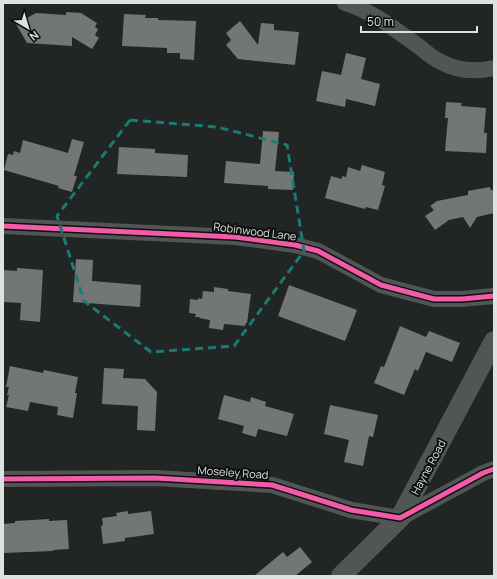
<svg xmlns="http://www.w3.org/2000/svg" width="497" height="579" viewBox="0 0 497 579" font-family="Manrope,sans-serif">
  <style>
    .building { fill: #727675 }
    .lines { fill: none; stroke-linecap: round; stroke-linejoin: round }
    .minor { stroke: #515554; stroke-width: 16 }
    .tertiary { stroke: #515554; stroke-width: 20 }
    .cycleway-casing { stroke: #0c0f0e; stroke-width: 8 }
    .cycleway { stroke: #f35aa7; stroke-width: 5 }
    .marked { fill: none; stroke: #197b74; stroke-width: 3; stroke-dasharray: 8 5; stroke-linejoin: round }
    .labels { text-anchor: middle; dominant-baseline: central; stroke-width: 4; stroke-linejoin: round; paint-order: stroke }
    .street-label { font-size: 11px; fill: #dde2e0; stroke: #0c0f0e }
  </style>
  <rect width="100%" height="100%" fill="#212524"/>
  <path class="building" d="M66,12l15,1 16,10 -2,4 3,2 -3,6 4,3 -7,11 -20,-12v9l-45,-3 -11,-19 20,-11 30,2z
    M124,14l22,1 -1,3h13v2l38,1 -2,39 -14,-1v-6h-13v-5l-45,-2z
    M240,21l18,24 3,-22 13,1v6l25,2 -4,33 -57,-6 -12,-14 5,-5 -5,-7z
    M346,53l20,5 -5,21 19,5 -5,22 -29,-7 -1,8 -29,-6 6,-30 19,4z
    M446,102l16,1 -1,3 25,2 -2,25h3l-1,20 -41,-2 3,-33h-3z
    M263,131l16,1 -4,39 19,1 -1,18 -25,-1v-3l-44,-3 2,-22 34,3z
    M72,139l12,3 -10,34h3l-5,16 -14,-4 1,-2 -55,-16 4,-16 5,1 1,-4 6,2 3,-13 45,13z
    M119,147l36,2v4l33,2 -1,22 -70,-3z
    M362,165l23,7 -3,13 3,1 -7,24 -12,-3 -1,2 -40,-11 6,-22 11,3v-3l4,1 2,-10 12,4z
    M490,187l1,3h3v23l-17,4 -7,11 -7,-11 -14,3 -14,10 -10,-14 9,-6 -4,-4 7,-5 31,-6v-4z
    M76,259l17,1 -1,21 49,4 -1,22 -67,-5z
    M17,268l26,2 -3,52 -20,-2 1,-17 -18,-1v-32l14,1z
    M289,285l68,25 -12,31 -67,-25z
    M214,287l14,2v2l23,3 -4,29h-1l-1,3 -21,-2 -1,6 -14,-2 1,-8 -11,-2 1,-1h-5l1,-3 -7,-1 1,-14 8,1v-2l4,1 1,-8 11,1z
    M400,326l26,11 3,-6 31,12 -8,19 -26,-10 -8,19 -3,-2 -11,26 -30,-12 7,-17 3,1z
    M10,366l33,7 1,-3 34,7 -3,16h2l-4,25 -16,-3 1,-8 -28,-5 -2,9 -22,-4 3,-12h-2l2,-8h-3z
    M104,368l20,1 -1,9 22,1 12,13 -2,39 -18,-1 1,-24 -36,-2z
    M224,395l26,7 1,-5 15,5 -1,4 29,8 -7,22 -29,-7 -2,8 -14,-4 2,-7 -26,-7z
    M330,405l48,10 -5,22 -4,-1 -6,30 -19,-4 5,-22 -25,-6z
    M128,511v3l23,-3 3,23 -29,4v3l-22,3 -2,-18 2,-1 -1,-7 15,-2 -1,-3z
    M49,519v2l18,-1 2,29 -16,1v1l-50,2v-29l12,-1v-2z
    M300,547l12,15 -17,14h-41l29,-24 4,5z"/>
  <g class="lines">
    <path class="minor" d="M345,3c28,8 52,28 76,45 6,5 13,11 20,14 16,9 35,10 53,6
      M3,226l232,11 60,8 23,6 63,34 53,14h28l32,-3
      M3,479l152,-1 117,7 79,25 49,8 83,-45 11,-4"/>
    <path class="tertiary" d="M341,576l59,-58 94,-177"/>
    <defs>
      <path id="cycleway" d="M3,226l232,11 60,8 23,6 63,34 53,14h28l32,-3
        M3,479l152,-1 117,7 79,25 49,8 83,-45 11,-4"/>
    </defs>
    <use href="#cycleway" class="cycleway-casing"/>
    <use href="#cycleway" class="cycleway"/>
  </g>
  <path class="marked" d="M130,120l87,7 70,18 17,106 -70,95 -83,6 -67,-51 -27,-85z"/>
  <g class="labels">
    <g class="street-label">
      <text transform="translate(255 231) rotate(7)">Robinwood Lane</text>
      <text transform="translate(428 467) rotate(-62)">Hayne Road</text>
      <text transform="translate(233 472) rotate(4)">Moseley Road</text>
    </g>
  </g>
  <rect width="497" height="579" fill="none" stroke="#dde2e0" stroke-width="8"/>
  <g transform="translate(28 28) rotate(142)" stroke="#0c0f0e" stroke-width="3" paint-order="stroke">
  <path d="M0-3L7 15L0 10L-7 15Z" fill="#dde2e0"/>
  <text y="-6" font-size="11" font-weight="bold" text-anchor="middle" fill="#dde2e0">N</text>
  </g>
  <path d="M361 26v6h116v-6" fill="none" stroke="#dde2e0" stroke-width="2"/>
  <text x="367" y="26" font-size="12" fill="#dde2e0" stroke="#0c0f0e" stroke-width="3" paint-order="stroke">50 m</text>
</svg>
